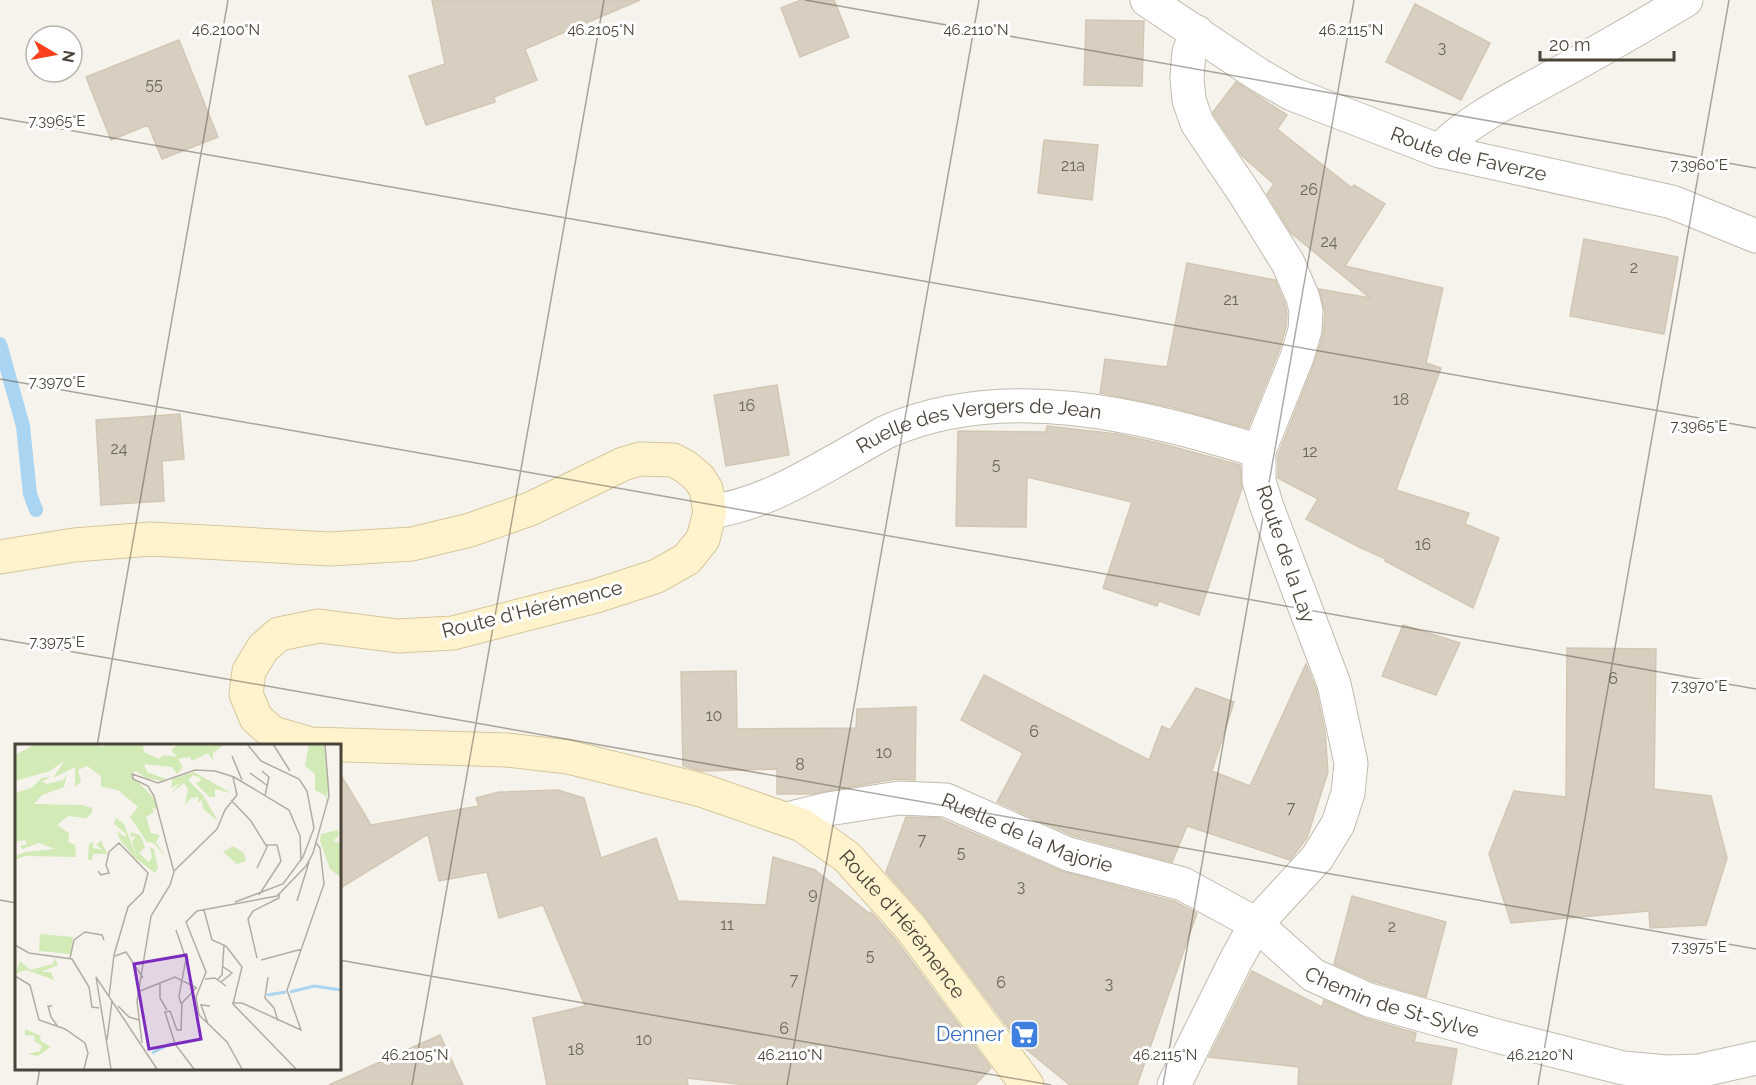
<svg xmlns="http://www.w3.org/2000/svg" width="1756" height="1085" viewBox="0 0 1756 1085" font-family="Raleway,sans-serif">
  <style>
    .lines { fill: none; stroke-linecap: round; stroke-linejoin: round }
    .stream { stroke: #a9d4f2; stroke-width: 14 }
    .building { fill: #d8cfc1; stroke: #d3c7b4; stroke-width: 1.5 }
    .street-casing { stroke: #c2bbae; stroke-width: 35 }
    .secondary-casing { stroke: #d6c79b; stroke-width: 35 }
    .street { stroke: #fff; stroke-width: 33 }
    .secondary { stroke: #fff3cd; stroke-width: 33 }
    .ticks { fill: none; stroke: #4b4439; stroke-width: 1.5; stroke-opacity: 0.45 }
    .labels { text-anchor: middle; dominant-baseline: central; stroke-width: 6; stroke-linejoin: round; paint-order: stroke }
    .number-label { font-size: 16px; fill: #6e675b }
    .street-label { font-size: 20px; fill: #4b4439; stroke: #fff }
    .shop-label { font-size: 20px; fill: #366cbe; stroke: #fff; text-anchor: end }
    .inset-river { fill: none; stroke: #a9d4f2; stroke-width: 3 }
    .inset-road { fill: none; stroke: #b2ada4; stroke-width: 1.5 }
    .view { fill: #7b2cbf; fill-opacity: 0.15; stroke: #7b2cbf; stroke-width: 3 }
    .inset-edge { fill: none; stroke: #4b4439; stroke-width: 3 }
    .ticks-label { font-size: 15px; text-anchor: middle; fill: #4b4439; stroke: #fff; stroke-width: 6; stroke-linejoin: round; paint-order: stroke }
  </style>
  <rect width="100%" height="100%" fill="#f6f3ec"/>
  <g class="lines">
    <path class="stream" d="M0,344l23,82 7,68 6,16"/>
  </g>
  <path class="building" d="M432,0h208l-115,49 12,31 -43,17 1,5 -69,23 -17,-49 36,-12z
    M801,0h33l15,37 -49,20 -19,-49z
    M1415,4l75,39 -29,57 -75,-38z
    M1086,20l58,1 -2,65 -58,-1z
    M179,40l39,97 -56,22 -14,-34 -37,15 -25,-63z
    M1236,82l51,33 -10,14 75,59 2,-3 31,19 -40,62 98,22 -17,75 15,5 -45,122 73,23 -4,11 34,14 -26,70 -88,-47 1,-2 -27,-12 -53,-28 12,-20 -40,-21v-23l36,-91 9,-29 2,-23 -6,-23 51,9 -79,-65 -24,-39 7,-10 -32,-28 -28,-41 -1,-3z
    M1044,140l54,5 -6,55 -54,-7z
    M1584,239l94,18 -14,77 -94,-18z
    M1187,263l88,17 10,24 2,9 -1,14 -7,24 -31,77 -77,-21 -71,-14 5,-34 62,8z
    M777,385l12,70 -63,11 -12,-71z
    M180,414l4,45 -22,2 2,40 -63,4 -5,-85z
    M1047,426l70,8 46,10 77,21 2,23 -43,127 -40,-14 -2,5 -54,-18 29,-86 -105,-25 -1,50 -70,-1 2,-95 88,1z
    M1403,625l57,18 -24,52 -54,-19z
    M1567,648l89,1 -2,140 57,7 16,62 -21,67 -56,3 -1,-17 -138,12 -22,-69 25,-63 52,6z
    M1306,664l10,25 9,43 3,40 -21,66 -17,22 -103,-34 -15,36 -98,-26 -77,-34 26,-49 -62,-33 23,-45 165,85 13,-34 8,4 26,-42 38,14 -22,69 38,15z
    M736,671l1,58 119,-1 1,-19 59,-2 -1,73 -19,-1 -85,15h-34v-25l-76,2 -18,-5 -2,-94z
    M339,772l32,53 108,-19 -3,-8 23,-6 59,-2 26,8 17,60 55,-20 22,63 88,4 7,-48 42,13 55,44 1,-2 24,27 96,129 -16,17h-229l-59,-7 1,7h-141l-14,-67 52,-12 -42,-101 -44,13 -12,-46 -48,9 -11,-47 -89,55z
    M906,817l33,1 122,53 115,31 21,11 -60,172h-67l-48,-39 -97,-130 -39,-44z
    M1352,896l94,26 -20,75 -51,-15 -41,-18z
    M1252,971l70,36 2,-7 40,18 52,15 -2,9 43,7 -6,36h-153l1,-18 -90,-10z
    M440,1035l23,50h-134z"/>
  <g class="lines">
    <defs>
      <g id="street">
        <path id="s1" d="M1147,0l112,75 33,19 148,57 232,51 84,34"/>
        <path d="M1440,151c20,-26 79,-56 110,-73 46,-25 91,-51 136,-78"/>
        <path id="s2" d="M710,512c52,-8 91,-32 137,-58 13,-7 26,-15 39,-22 118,-52 255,-17 373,19"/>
        <path id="s3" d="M787,819l41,-10 71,-11 47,2 122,54 115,30 73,40 57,51 56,25 128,36 126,32 44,4 31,-1 58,-13"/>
        <path d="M1174,1085l62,-125 20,-36 61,-66 21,-34 10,-31 3,-30 -17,-79 -67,-177 -8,-26v-30l38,-94 8,-27 1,-19 -3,-13 -15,-35 -43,-69 -48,-71 -8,-23 -2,-22 2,-26 8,-20"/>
      </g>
      <g id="secondary">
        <path id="s4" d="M0,557l74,-12 77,-6 178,10 83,-5 58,-14 60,-21 93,-45 17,-5 33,1 13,7 13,11 7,11 4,23 -7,27 -16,20 -30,17 -61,20 -143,37 -55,3 -79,-10 -40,8 -16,14 -14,23 -3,23 10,24 17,15 38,11 195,6 62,7 133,33 101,35 45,32 63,70 117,158"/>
      </g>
    </defs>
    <use href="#street" class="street-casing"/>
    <use href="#secondary" class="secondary-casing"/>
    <use href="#street" class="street"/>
    <use href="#secondary" class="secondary"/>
  </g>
  <path class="ticks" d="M805,0l951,168M0,118l1756,310M0,379l1756,310M0,639l1756,310M97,746l131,-746M0,900l16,3M339,960l712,125M37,1085l3,-17M412,1085l192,-1085M787,1085l192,-1085M1163,1085l191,-1085M1538,1085l191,-1085"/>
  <defs>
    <symbol id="supermarket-square" viewBox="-11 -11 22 22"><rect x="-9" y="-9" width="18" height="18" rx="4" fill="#3f7fe0" stroke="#fff"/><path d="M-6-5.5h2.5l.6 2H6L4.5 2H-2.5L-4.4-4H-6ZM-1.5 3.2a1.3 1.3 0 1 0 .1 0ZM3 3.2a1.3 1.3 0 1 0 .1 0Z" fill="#fff"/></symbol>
  </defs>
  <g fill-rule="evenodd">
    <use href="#supermarket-square" x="1008" y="1018" width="33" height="33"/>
  </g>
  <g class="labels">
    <g class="number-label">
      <text x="1442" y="47">3</text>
      <text x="154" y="84">55</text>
      <text x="1073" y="165">21a</text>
      <text x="1309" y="189">26</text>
      <text x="1329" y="241">24</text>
      <text x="1634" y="267">2</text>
      <text x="1231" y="299">21</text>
      <text x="1401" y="399">18</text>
      <text x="747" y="405">16</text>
      <text x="119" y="448">24</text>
      <text x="1310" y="451">12</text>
      <text x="996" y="464">5</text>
      <text x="1423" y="544">16</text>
      <text x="1613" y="678">6</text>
      <text x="714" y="715">10</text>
      <text x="1034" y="731">6</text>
      <text x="884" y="752">10</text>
      <text x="800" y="764">8</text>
      <text x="1291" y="807">7</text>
      <text x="922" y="839">7</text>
      <text x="961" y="852">5</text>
      <text x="1021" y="886">3</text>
      <text x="813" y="893">9</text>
      <text x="727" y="924">11</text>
      <text x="1392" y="926">2</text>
      <text x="870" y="955">5</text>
      <text x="794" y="979">7</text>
      <text x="1001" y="982">6</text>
      <text x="1109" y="983">3</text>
      <text x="784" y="1028">6</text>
      <text x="644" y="1039">10</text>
      <text x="576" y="1049">18</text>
    </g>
    <g class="street-label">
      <text stroke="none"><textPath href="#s1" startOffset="360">Route de Faverze</textPath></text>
      <text stroke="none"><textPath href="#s2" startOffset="288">Ruelle des Vergers de Jean</textPath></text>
      <text transform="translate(1286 554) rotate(71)">Route de la Lay</text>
      <text transform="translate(532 609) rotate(-14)">Route d'Hérémence</text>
      <text stroke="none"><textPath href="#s3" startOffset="249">Ruelle de la Majorie</textPath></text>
      <text stroke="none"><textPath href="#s4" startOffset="2038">Route d'Hérémence</textPath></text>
      <text stroke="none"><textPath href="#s3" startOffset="657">Chemin de St-Sylve</textPath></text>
    </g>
    <g class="shop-label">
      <text x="1004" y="1034">Denner</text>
    </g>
  </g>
  <g transform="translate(15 744)">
    <rect width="326" height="326" fill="#f6f3ec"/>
    <path d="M21,0h65l1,4 3,-4 38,1 1,7 15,7 4,-4 14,2 -6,-7 7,-6 45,1 -10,8v7l-5,-7 -16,8 -2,-4 -12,2 5,8 -6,7 -5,-7 -28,-3 3,8 19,7 -5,2 -15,-3 -10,-7 -6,3 25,25 2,10 -5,-1 2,4 -8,5 5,16 9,2 -4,7 10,16 -12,-15 -7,-1 -17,-25 8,-10 -20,-17 -17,-3v-11l-14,-10 -9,4 3,12 -6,5v-20l-22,11 12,-18 -15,11 -35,10v-26zM294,0h15l5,39 -3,22v-9l-11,-6v-16l-10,-8zM179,28l37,21 -16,-4v8h-6l-13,-14 5,-2 -1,-3 -7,-3 -5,5 15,15 15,26 -15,-12 -1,-9 -5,3 2,-6 -8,1 -6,7 3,-16 -4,-6 -13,10 9,-10 -9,5 1,-9zM52,30l-3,13 -22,8 -8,9 48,1 10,3v5l-6,5 -18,-2 -11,9 12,8 -1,9 7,3 1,12 -51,-1 -10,4v-4l10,-4 30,-3 -16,-6 -17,6 -2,-3 7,-2 -2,-4 -10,2v-49l16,-5 11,-10 8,-1 -8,5 5,2 16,-4zM101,74l8,6 13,34 -5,-16 4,-6 -5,1 -1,-5 10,3 5,12 -6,6 10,9 3,-5 -2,-10 4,2 4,19 -3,5 -21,-16 -14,-17 -3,-9 8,6 1,-3 -12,-10zM322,86l3,4 -7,7 7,2v34l-10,-8 -10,-28 1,-7zM86,96l6,14h-14l-1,6h-4l1,-16 4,-2v6l10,2 -7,-5zM218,102l11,7 2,8 -9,3 -14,-12zM25,190l33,3 -2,17 -32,-3zM40,214l3,7 -17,7h10l3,8 -28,-10 -11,4 5,-13 10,9 23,-6zM10,285l16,7 -1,4 11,7 -13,9 -10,-2 12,-3 2,-5 -8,-5 1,-5 -10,-1z" fill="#d2eab5"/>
    <path class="inset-river" d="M275,248l24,-6 27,4M252,251l19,-3M137,309l20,-10"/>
    <path class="inset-road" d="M258,0l17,27M217,12l10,24M247,27l7,6 -4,19M235,29l18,13M216,56l20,21 16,26 -10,21M83,127l3,4 8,-2 -3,-8 3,-13 10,-9 29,30 -5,19 -15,15 -14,48 -5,42M159,127l43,-42 8,-19 12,-15 -4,-18M244,151l22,-34 -4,-16h-11M282,157l12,-39M220,158l48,-18 20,-27 11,-29 -7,-37 -8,-12 -38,-18 -14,-17M189,166l8,30 14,6 16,21 -9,37 63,65M161,186l10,29 -7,37 2,8M0,201l14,8 43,6 17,28 3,20 7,1M100,212l11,-4 17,26M55,214l4,-18 11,-8 17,3 2,5M242,214l-9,-39 5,-8 26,-13v-5M246,216l41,-11M0,232l15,9 9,35 26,9 20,14 3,10 -4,16M253,233l-3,21 9,10 4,13M190,235l10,-1 11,8M203,235l4,-4 2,-30M206,238l11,-9 -10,-7M145,240v14l7,12M125,247l35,-14 22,11M217,259h10l59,27 -14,-40 37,-106 -4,-36 -4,-5M37,262h-4l3,11 7,10M103,262l11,11 10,3M193,280l-7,-19 9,1M92,296l5,-39M127,299l-5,-42 14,-85 19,-31 4,-13 -20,-76 -6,-10 -15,-7 -1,-5 26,9 37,-13 20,1 19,6 55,33 11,26 1,25M96,325l-15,-92 61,92M179,325l-19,-25 -10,-32 5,-1 7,19h4l1,-27 14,-15M227,325l-15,-27 -28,-27 -3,-18 10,-25 -20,-50 11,-11 80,-15 29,-30 7,-13 16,-57 -4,-52"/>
    <path class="view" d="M171,211l15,84 -52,10 -15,-85z"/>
    <rect width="326" height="326" class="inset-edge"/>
  </g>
  <g class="ticks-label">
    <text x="226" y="35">46.2100°N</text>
    <text x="601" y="35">46.2105°N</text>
    <text x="976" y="35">46.2110°N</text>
    <text x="1351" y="35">46.2115°N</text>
    <text x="57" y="126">7.3965°E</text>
    <text x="1699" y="170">7.3960°E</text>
    <text x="57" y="387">7.3970°E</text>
    <text x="1699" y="431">7.3965°E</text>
    <text x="57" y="647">7.3975°E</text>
    <text x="1699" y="691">7.3970°E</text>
    <text x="1699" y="952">7.3975°E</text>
    <text x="415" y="1060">46.2105°N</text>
    <text x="790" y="1060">46.2110°N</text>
    <text x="1165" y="1060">46.2115°N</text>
    <text x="1540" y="1060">46.2120°N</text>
  </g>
  <g transform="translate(54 54) rotate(100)"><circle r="28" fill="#ffffff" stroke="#b7b4b0" stroke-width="1.5"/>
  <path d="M0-4.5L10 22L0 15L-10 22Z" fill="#fc3f1d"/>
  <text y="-9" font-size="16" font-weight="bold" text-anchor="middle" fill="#4b4439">N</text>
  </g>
  <path d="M1540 51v9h134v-9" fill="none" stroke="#4b4439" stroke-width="3"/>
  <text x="1549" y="51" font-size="18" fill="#4b4439" stroke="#ffffff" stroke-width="4.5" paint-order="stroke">20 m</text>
</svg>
